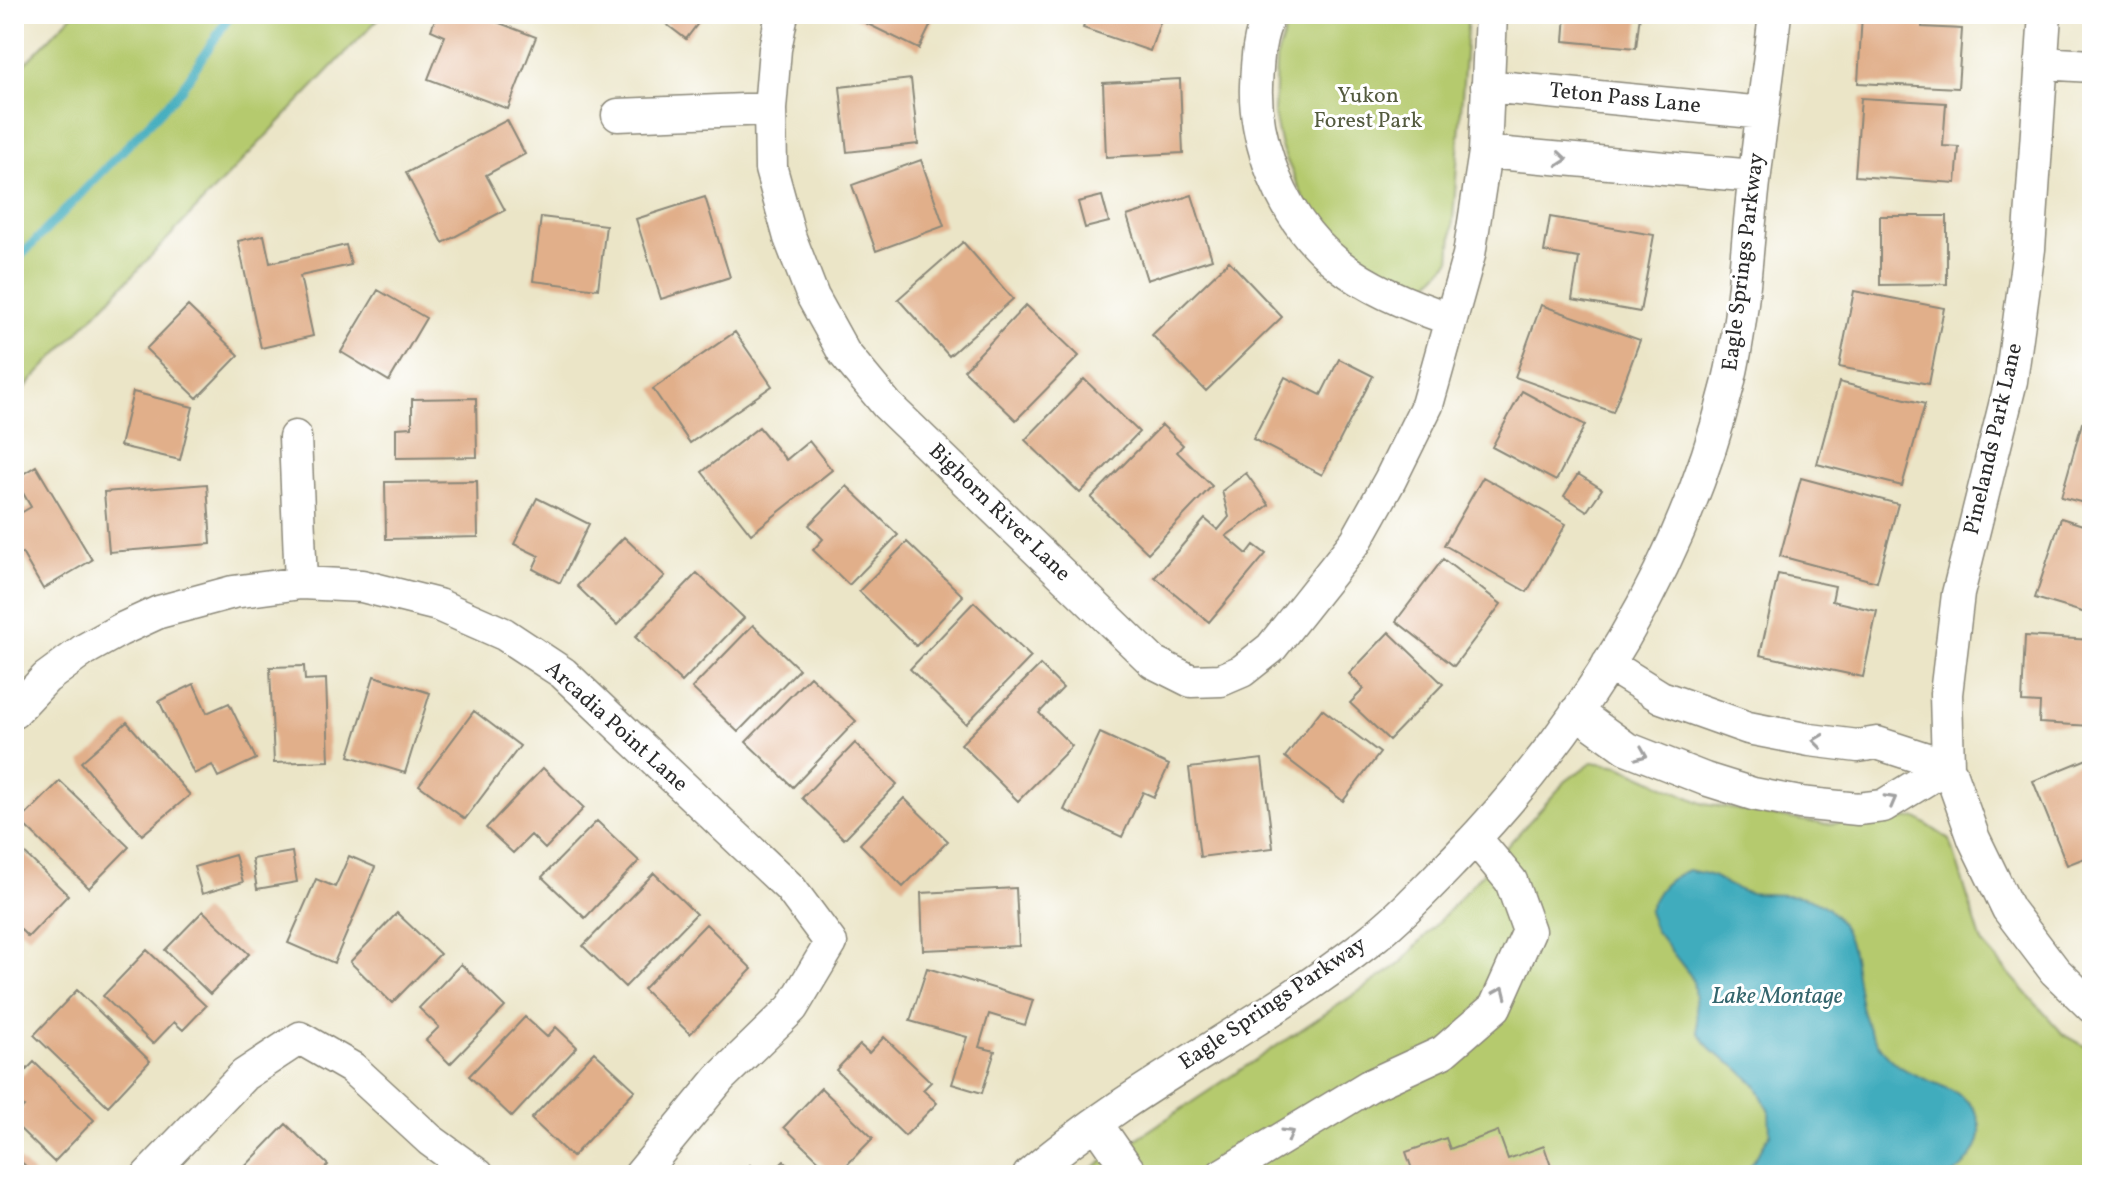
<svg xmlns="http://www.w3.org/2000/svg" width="2106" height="1189" viewBox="0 0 2106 1189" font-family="Vollkorn,serif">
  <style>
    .green { fill: #b5ca6e; stroke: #707a4c; stroke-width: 2 }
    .water { fill: #3facbd; stroke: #356c74; stroke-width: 2 }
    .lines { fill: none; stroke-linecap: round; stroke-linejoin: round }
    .stream { stroke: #3facbd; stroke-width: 9 }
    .building { fill: #e1af8a }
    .minor-casing { stroke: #8b8879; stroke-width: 35 }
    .minor { stroke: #fff; stroke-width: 32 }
    .oneway { stroke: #a0a0a0 }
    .labels { text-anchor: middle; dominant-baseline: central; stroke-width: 6; stroke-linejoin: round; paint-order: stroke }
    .park-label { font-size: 22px; fill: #545b3f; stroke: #fff }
    .street-label { font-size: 22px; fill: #2b2b2b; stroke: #fff }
    .water-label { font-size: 24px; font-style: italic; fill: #34656d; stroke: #fff }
  </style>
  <rect width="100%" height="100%" fill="#fff"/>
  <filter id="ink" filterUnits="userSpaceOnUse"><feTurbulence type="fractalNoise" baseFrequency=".0125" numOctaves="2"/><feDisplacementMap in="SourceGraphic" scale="16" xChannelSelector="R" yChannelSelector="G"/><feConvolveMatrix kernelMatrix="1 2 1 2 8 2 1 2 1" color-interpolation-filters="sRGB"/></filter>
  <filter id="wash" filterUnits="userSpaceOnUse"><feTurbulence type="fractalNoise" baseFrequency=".006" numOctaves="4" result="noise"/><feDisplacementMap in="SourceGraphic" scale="32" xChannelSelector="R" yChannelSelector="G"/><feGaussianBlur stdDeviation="1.8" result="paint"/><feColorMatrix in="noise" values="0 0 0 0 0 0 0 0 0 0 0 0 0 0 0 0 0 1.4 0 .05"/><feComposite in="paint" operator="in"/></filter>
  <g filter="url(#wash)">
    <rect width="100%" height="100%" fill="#ebe5c7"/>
    <path class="green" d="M73,14h310l-369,385v-324z
      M1291,14h177l-18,247 -21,22 -27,2 -29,-15 -39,-29 -26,-32 -27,-62 -7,-33 2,-55z
      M1592,762l28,4 84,38 119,20 94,-6 33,22 32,103 81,91 29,16v125h-1010l318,-211 166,-183z"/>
    <path class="water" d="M1688,870c8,2 16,3 24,6 10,5 21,13 33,16 28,6 57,-4 82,16 38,31 22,86 44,125 6,11 17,24 27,32 22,17 65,21 78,48 12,26 -4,47 -23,62h-208l25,-41 -1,-23 -13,-26 -17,-16 -27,-18 -14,-19 -5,-53 -38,-49 -7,-18c9,-23 17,-32 40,-42z"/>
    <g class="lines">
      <path class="stream" d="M14,263l166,-172 51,-77"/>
    </g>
    <g id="blocks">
      <path class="building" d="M437,14h39l60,23 -28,72 -80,-30 17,-43 -14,-6z
        M653,14h52l-19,25z
        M852,14h84l-17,35 -68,-33z
        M1088,14h75l-13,37 -67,-23z
        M1566,14h74l-4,34 -72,-7z
        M1862,14h61l-1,13 40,2 -4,59 -100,-5z
        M911,79l7,65 -71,8 -7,-65z
        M1180,79l3,74 -77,4 -3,-74z
        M1861,98l85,5 -3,43 16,1 -3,36 -101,-7z
        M507,120l18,34 -39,21 19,35 -62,33 -37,-70z
        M921,160l23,66 -68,25 -24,-66z
        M1192,195l20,64 -65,21 -20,-64z
        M1102,196l7,26 -24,6 -7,-26z
        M705,197l25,80 -69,22 -25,-80z
        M1880,216h67v68l-67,1z
        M541,217l65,8 -8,64 -65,-8z
        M1550,217l104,18 -14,77 -68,-12 7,-42 -35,-6z
        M264,235l6,28 76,-18 5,20 -51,11 13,60 -52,12 -23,-107z
        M963,242l50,57 -64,57 -51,-57z
        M1229,261l53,56 -76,74 -54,-56z
        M378,290l48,28 -37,63 -48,-29z
        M1854,291l90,17 -15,76 -90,-17z
        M1026,305l53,51 -63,64 -52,-50z
        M1541,305l99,35 -27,72 -98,-35z
        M188,306l51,49 -42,43 -51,-49z
        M735,332l37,54 -82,57 -37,-54z
        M1339,359l34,17 -51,99 -69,-36 32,-62 36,18z
        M1084,379l55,53 -59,61 -55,-53z
        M1839,382l86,22 -23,82 -85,-22z
        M2090,388h2v27l-6,-2z
        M1522,391l63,34 -29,56 -64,-34z
        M133,392l60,15 -13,53 -60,-14z
        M476,398l1,59 -81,1v-30l16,-1v-28z
        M2082,423l10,3v79l-31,-8z
        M1162,425l21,20 -6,7 35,34 -64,67 -57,-55z
        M759,427l27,33 23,-19 23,29 -81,64 -49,-62z
        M36,466l56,94 -49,29 -21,-36 -8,5v-41l17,-10 -16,-28z
        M1246,473l23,32 -43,31 21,18 7,-9 12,9 -57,68 -54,-45 50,-58 13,11 11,-13 -7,-26z
        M1578,474l24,15 -15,22 -23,-15z
        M1483,477l83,47 -39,68 -83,-47z
        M1801,478l97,26 -21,78 -97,-26z
        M477,481l1,56 -92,2 -1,-57z
        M207,484l4,60 -102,8 -5,-60z
        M847,486l51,49 -49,50 -36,-35 10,-11 -14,-14z
        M537,498l52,26 -29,59 -27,-14 6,-13 -25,-12z
        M2061,518l31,10v87l-57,-17z
        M624,537l41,39 -48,49 -40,-39z
        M907,542l56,54 -47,50 -57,-55z
        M1443,559l58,45 -47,62 -58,-45z
        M697,573l47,45 -62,64 -47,-45z
        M1778,574l57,12 -3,15 45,10 -14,66 -103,-22z
        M974,602l57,55 -65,67 -56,-55z
        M753,625l46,44 -61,63 -46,-44z
        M1389,632l54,52 -54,56 -39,-37 14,-14 -15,-15z
        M2025,636l67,4v86l-53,-3 1,-20 -18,-1z
        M1040,665l23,23 -24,25 33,33 -54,55 -57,-57z
        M304,666l1,14 21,-1 3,82 -55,2 -4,-96z
        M374,676l56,17 -25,80 -56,-17z
        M810,676l46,45 -63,66 -47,-45z
        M194,684l13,29 22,-10 27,56 -38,18 -6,-12 -18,9 -35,-73z
        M1322,709l58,44 -37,48 -58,-44z
        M474,711l46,35 -55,73 -46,-34z
        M127,722l63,73 -48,40 -61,-73z
        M1100,733l69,32 -15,32 -11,-5 -21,45 -58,-27z
        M855,743l42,41 -53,55 -42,-41z
        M2092,757v98l-25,10 -34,-84z
        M1262,759l11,89 -73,9 -11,-89z
        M543,768l41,40 -39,41 -14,-14 -18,18 -27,-25z
        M60,781l69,66 -40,41 -69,-67z
        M904,798l44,43 -45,46 -43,-43z
        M597,821l42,40 -54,57 -43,-41z
        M14,843l54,52 -40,42 -14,-14z
        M292,852l5,30 -40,7 -5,-30z
        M235,855l8,27 -41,12 -8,-27z
        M349,856l26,11 -41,96 -46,-20 28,-64 19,8z
        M654,873l42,41 -71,73 -42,-41z
        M1016,888l3,58 -96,4 -2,-57z
        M203,911l46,43 -39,40 -45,-44z
        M397,913l43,41 -48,49 -42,-41z
        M706,924l46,45 -62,65 -47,-45z
        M147,950l59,56 -23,24 -9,-8 -21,22 -50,-48z
        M461,964l44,43 -55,57 -24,-24 13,-13 -20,-19z
        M927,968l106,32 -8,25 -36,-11 -10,33 16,4 -13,42 -30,-9 15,-47 -57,-16z
        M77,990l73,71 -42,45 -74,-71z
        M525,1017l22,20 9,-10 21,20 -65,70 -43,-41z
        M884,1037l47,45 -8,8 14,13 -32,33 -69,-66 24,-25 9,8z
        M594,1052l41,38 -63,67 -41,-38z
        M34,1062l60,58 -40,42 -40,-39v-6l10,-10 -10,-10v-14z
        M821,1088l52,50 -36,37h-3l-50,-48z
        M286,1124l42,41 -10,10h-81z
        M1498,1131l10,28 36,-13 10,29h-140l-8,-23 40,-14 4,11z
        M14,1155l21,20h-21z
        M784,1161l14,14h-28z
        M750,1165l11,10h-20z"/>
    </g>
  </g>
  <g filter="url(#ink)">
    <use href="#blocks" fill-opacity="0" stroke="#8b8879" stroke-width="2"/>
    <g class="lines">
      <defs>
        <path id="minor" d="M782,14l-7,35 -5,60 1,60 19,69 23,59 31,56 43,52 266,257 38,19 30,-1 21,-9 29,-23 85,-107 34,-61 37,-75 42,-150 16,-103 6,-138
          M1270,14c-12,21 -13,48 -14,72 -1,27 4,51 13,77 32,92 94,128 182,156
          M2045,14l-16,235 -18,132 -53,213 -12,100 2,72 26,73 34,70 47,62 37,36
          M2041,63l51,3
          M1487,86l276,27
          M618,115l152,-6
          M1485,152l269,24
          M295,437l6,146
          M1608,664l53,33 87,31 62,12 48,6 19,-3 71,23
          M14,712l32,-34 38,-28 36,-20 39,-18 74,-20 68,-9 61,3 76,19 66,29 59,39 227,215 41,55 -39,65 -72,70 -80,97
          M1576,712l50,36 79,31 48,15 47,9 58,6 25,-3 65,-40
          M1096,1123l36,52
          M148,1175l96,-100 56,-37 52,30 78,72 48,35
          M1029,1175c104,-90 231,-148 339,-233 32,-25 61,-56 90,-86 127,-131 226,-293 270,-471 17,-70 18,-140 27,-211 6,-53 14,-107 20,-160
          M1222,1175l147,-89 74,-34 52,-45 34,-76 -18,-50 -36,-43"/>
      </defs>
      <use href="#minor" class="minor-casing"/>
      <use href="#minor" class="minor"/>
    </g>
    <defs><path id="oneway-chevron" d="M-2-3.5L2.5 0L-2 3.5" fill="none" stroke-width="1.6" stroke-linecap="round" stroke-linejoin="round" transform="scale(2)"/></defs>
    <g class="oneway">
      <use href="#oneway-chevron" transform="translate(1562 159) rotate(5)"/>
      <use href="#oneway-chevron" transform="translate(1818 741) rotate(-173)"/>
      <use href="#oneway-chevron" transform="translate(1642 754) rotate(22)"/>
      <use href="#oneway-chevron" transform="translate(1891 800) rotate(-29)"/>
      <use href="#oneway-chevron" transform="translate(1501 992) rotate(-66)"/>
      <use href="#oneway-chevron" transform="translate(1288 1134) rotate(-31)"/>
    </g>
  </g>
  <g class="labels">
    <g class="park-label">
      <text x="1368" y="96">Yukon<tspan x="1368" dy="25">Forest Park</tspan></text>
    </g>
    <g class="street-label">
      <text transform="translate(1625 99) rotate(6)">Teton Pass Lane</text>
      <text transform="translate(1744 262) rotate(-83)">Eagle Springs Parkway</text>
      <text transform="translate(1994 439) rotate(-77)">Pinelands Park Lane</text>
      <text transform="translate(999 513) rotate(44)">Bighorn River Lane</text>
      <text transform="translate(616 727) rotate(42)">Arcadia Point Lane</text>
      <text transform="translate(1273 1004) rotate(-34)">Eagle Springs Parkway</text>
    </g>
    <g class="water-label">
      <text x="1777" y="997">Lake Montage</text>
    </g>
  </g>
  <rect width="2106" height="1189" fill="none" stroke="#fff" stroke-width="48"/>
</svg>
